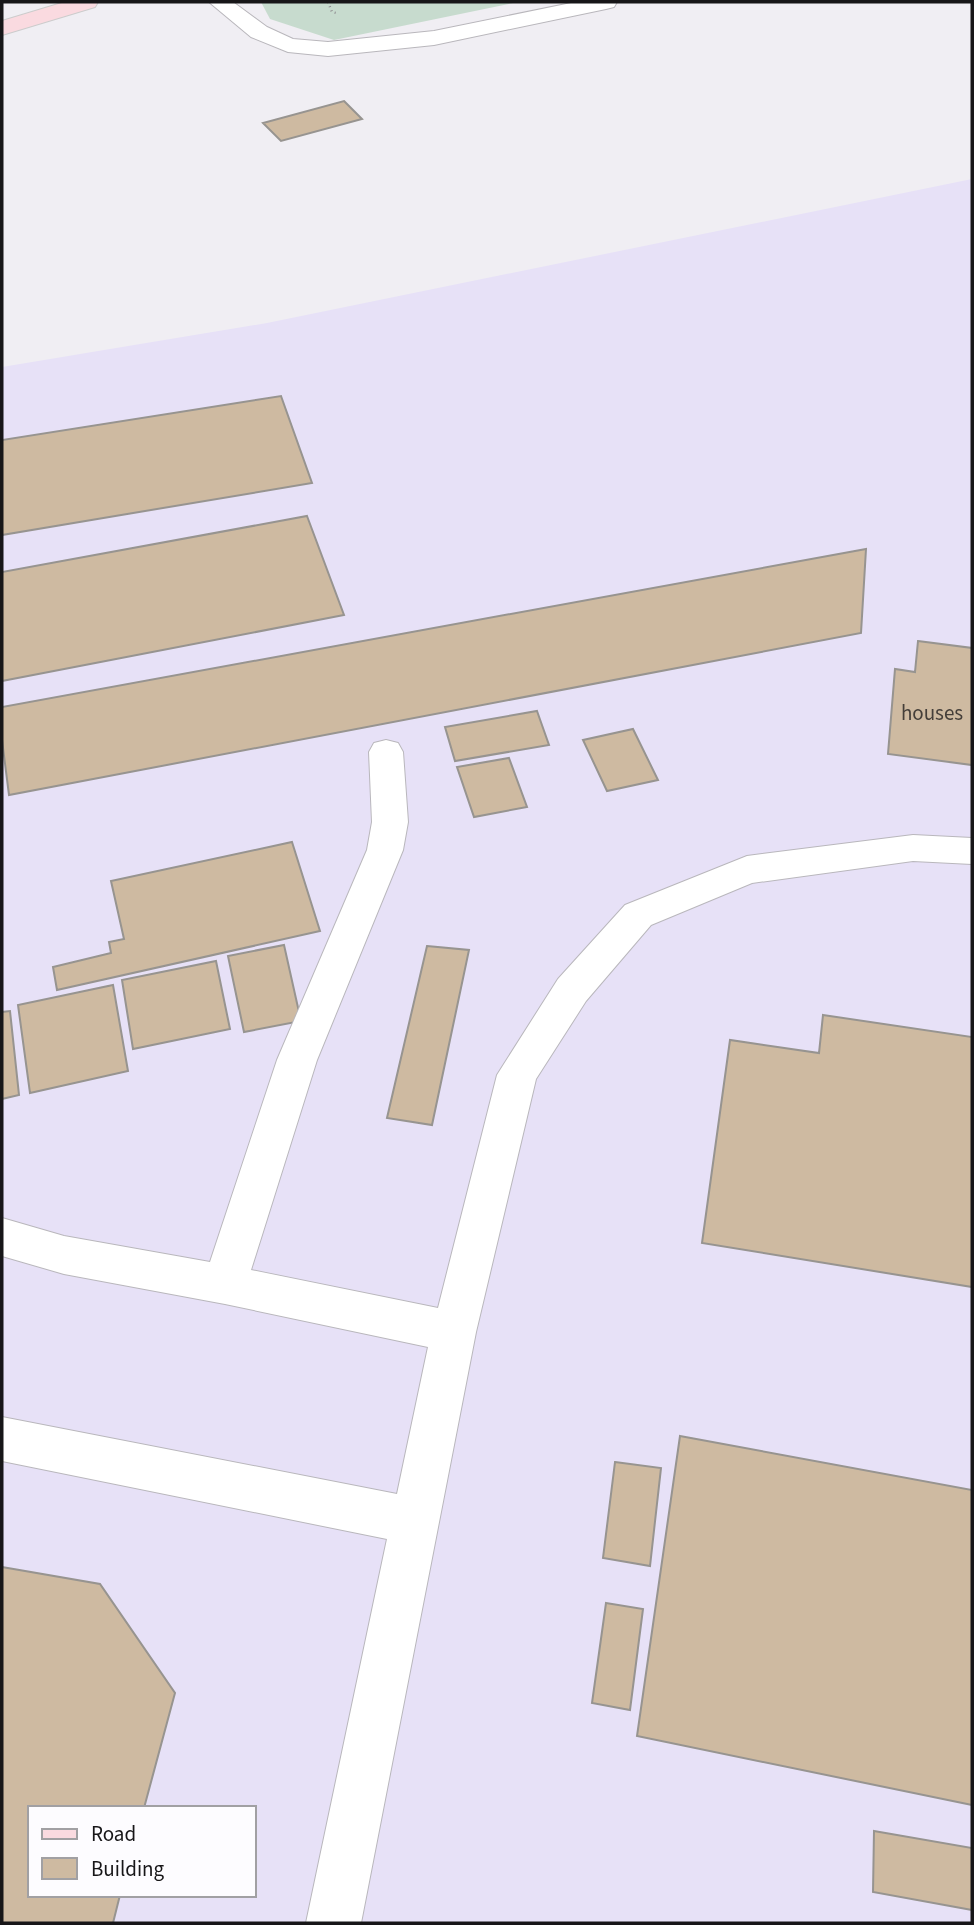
<svg xmlns="http://www.w3.org/2000/svg" width="974" height="1925" viewBox="0 0 974 1925" font-family="'Source Sans 3',sans-serif">
  <style>
    .industrial { fill: #e7e1f7; fill-rule: evenodd }
    .green { fill: #c7dbce }
    .building { fill: #cebaa1; stroke: #979490; stroke-width: 2 }
    .lines { fill: none; stroke-linecap: round; stroke-linejoin: round }
    .minor-casing { stroke: #b9b7bc; stroke-width: 2 }
    .major-casing { stroke: #ccc; stroke-width: 2 }
    .path { stroke: #8e8c90; stroke-width: 2.5; stroke-dasharray: 1 3.5; stroke-linecap: butt }
    .minor { fill: #fff; fill-rule: evenodd }
    .major { fill: #fadae0; fill-rule: evenodd }
    .labels { text-anchor: middle; dominant-baseline: central; stroke-width: 6; stroke-linejoin: round; paint-order: stroke }
    .number-label { font-size: 21px; fill: #453f3a }
  </style>
  <rect width="100%" height="100%" fill="#f0eef3"/>
  <path class="industrial" d="M972,179v1744h-970v-1556l265,-44zM30,1808h224v87h-224z"/>
  <path class="green" d="M261,2h257l-184,38 -64,-21z"/>
  <path class="building" d="M344,101l18,18 -81,22 -18,-18z
    M281,396l31,87 -310,52v-95z
    M307,516l37,99 -342,66v-109z
    M866,549l-5,84 -852,162 -7,-55v-33z
    M918,641l54,7v117l-84,-11 7,-85 20,3z
    M537,711l12,34 -94,16 -10,-34z
    M633,729l25,51 -51,11 -24,-51z
    M509,758l18,49 -53,10 -17,-50z
    M292,842l28,89 -263,59 -4,-23 58,-14 -2,-11 15,-3 -13,-58z
    M284,945l17,76 -57,11 -16,-76z
    M427,946l42,4 -37,175 -45,-7z
    M216,961l14,68 -97,20 -11,-69z
    M113,985l15,86 -98,22 -12,-88z
    M10,1011l9,84 -17,4v-87z
    M823,1015l149,22v250l-270,-44 28,-203 89,13z
    M680,1436l292,54v315l-335,-69z
    M615,1462l46,6 -11,98 -47,-8z
    M2,1567l98,17 75,109 -31,115h-114v87h90l-7,28h-111z
    M606,1603l37,6 -13,101 -38,-7z
    M874,1831l98,17v62l-99,-18z"/>
  <g class="lines">
    <defs>
      <path id="minor" d="M209,2h24l34,25 26,12 35,3 106,-11 142,-29h41l-3,5 -8,2 -172,36 -106,11 -40,-4 -37,-15z
        M386,740l12,3 5,9 5,70 -5,28 -86,210 -66,210 187,38 59,-233 61,-96 67,-74 122,-49 166,-21 59,3v26l-59,-3 -161,22 -101,42 -65,76 -50,78 -60,253 -115,591h-55l81,-384 -385,-78v-44l395,77 31,-147 -203,-43 -161,-30 -62,-18v-38l62,18 146,26 67,-202 90,-210 5,-28 -3,-70 5,-9z"/>
      <path id="major" d="M65,2h33l-3,5 -93,28v-14z"/>
    </defs>
    <use href="#minor" class="minor-casing"/>
    <use href="#major" class="major-casing"/>
    <path class="path" d="M328,2l4,10 4,1"/>
    <use href="#minor" class="minor"/>
    <use href="#major" class="major"/>
  </g>
  <g class="labels">
    <g class="number-label">
      <text x="932" y="713">houses</text>
    </g>
  </g>
  <rect width="974" height="1925" fill="none" stroke="#171618" stroke-width="7"/>
  <rect x="28" y="1806" width="228" height="91" fill="#fdfcff" stroke="#a1a0a3" stroke-width="2"/>
  <rect x="42" y="1829" width="35" height="10" fill="#fadae0" stroke="#a1a0a3" stroke-width="2"/>
  <text x="91" y="1841" font-size="21" fill="#171618">Road</text>
  <rect x="42" y="1858" width="35" height="21" fill="#cebaa1" stroke="#a1a0a3" stroke-width="2"/>
  <text x="91" y="1876" font-size="21" fill="#171618">Building</text>
</svg>
